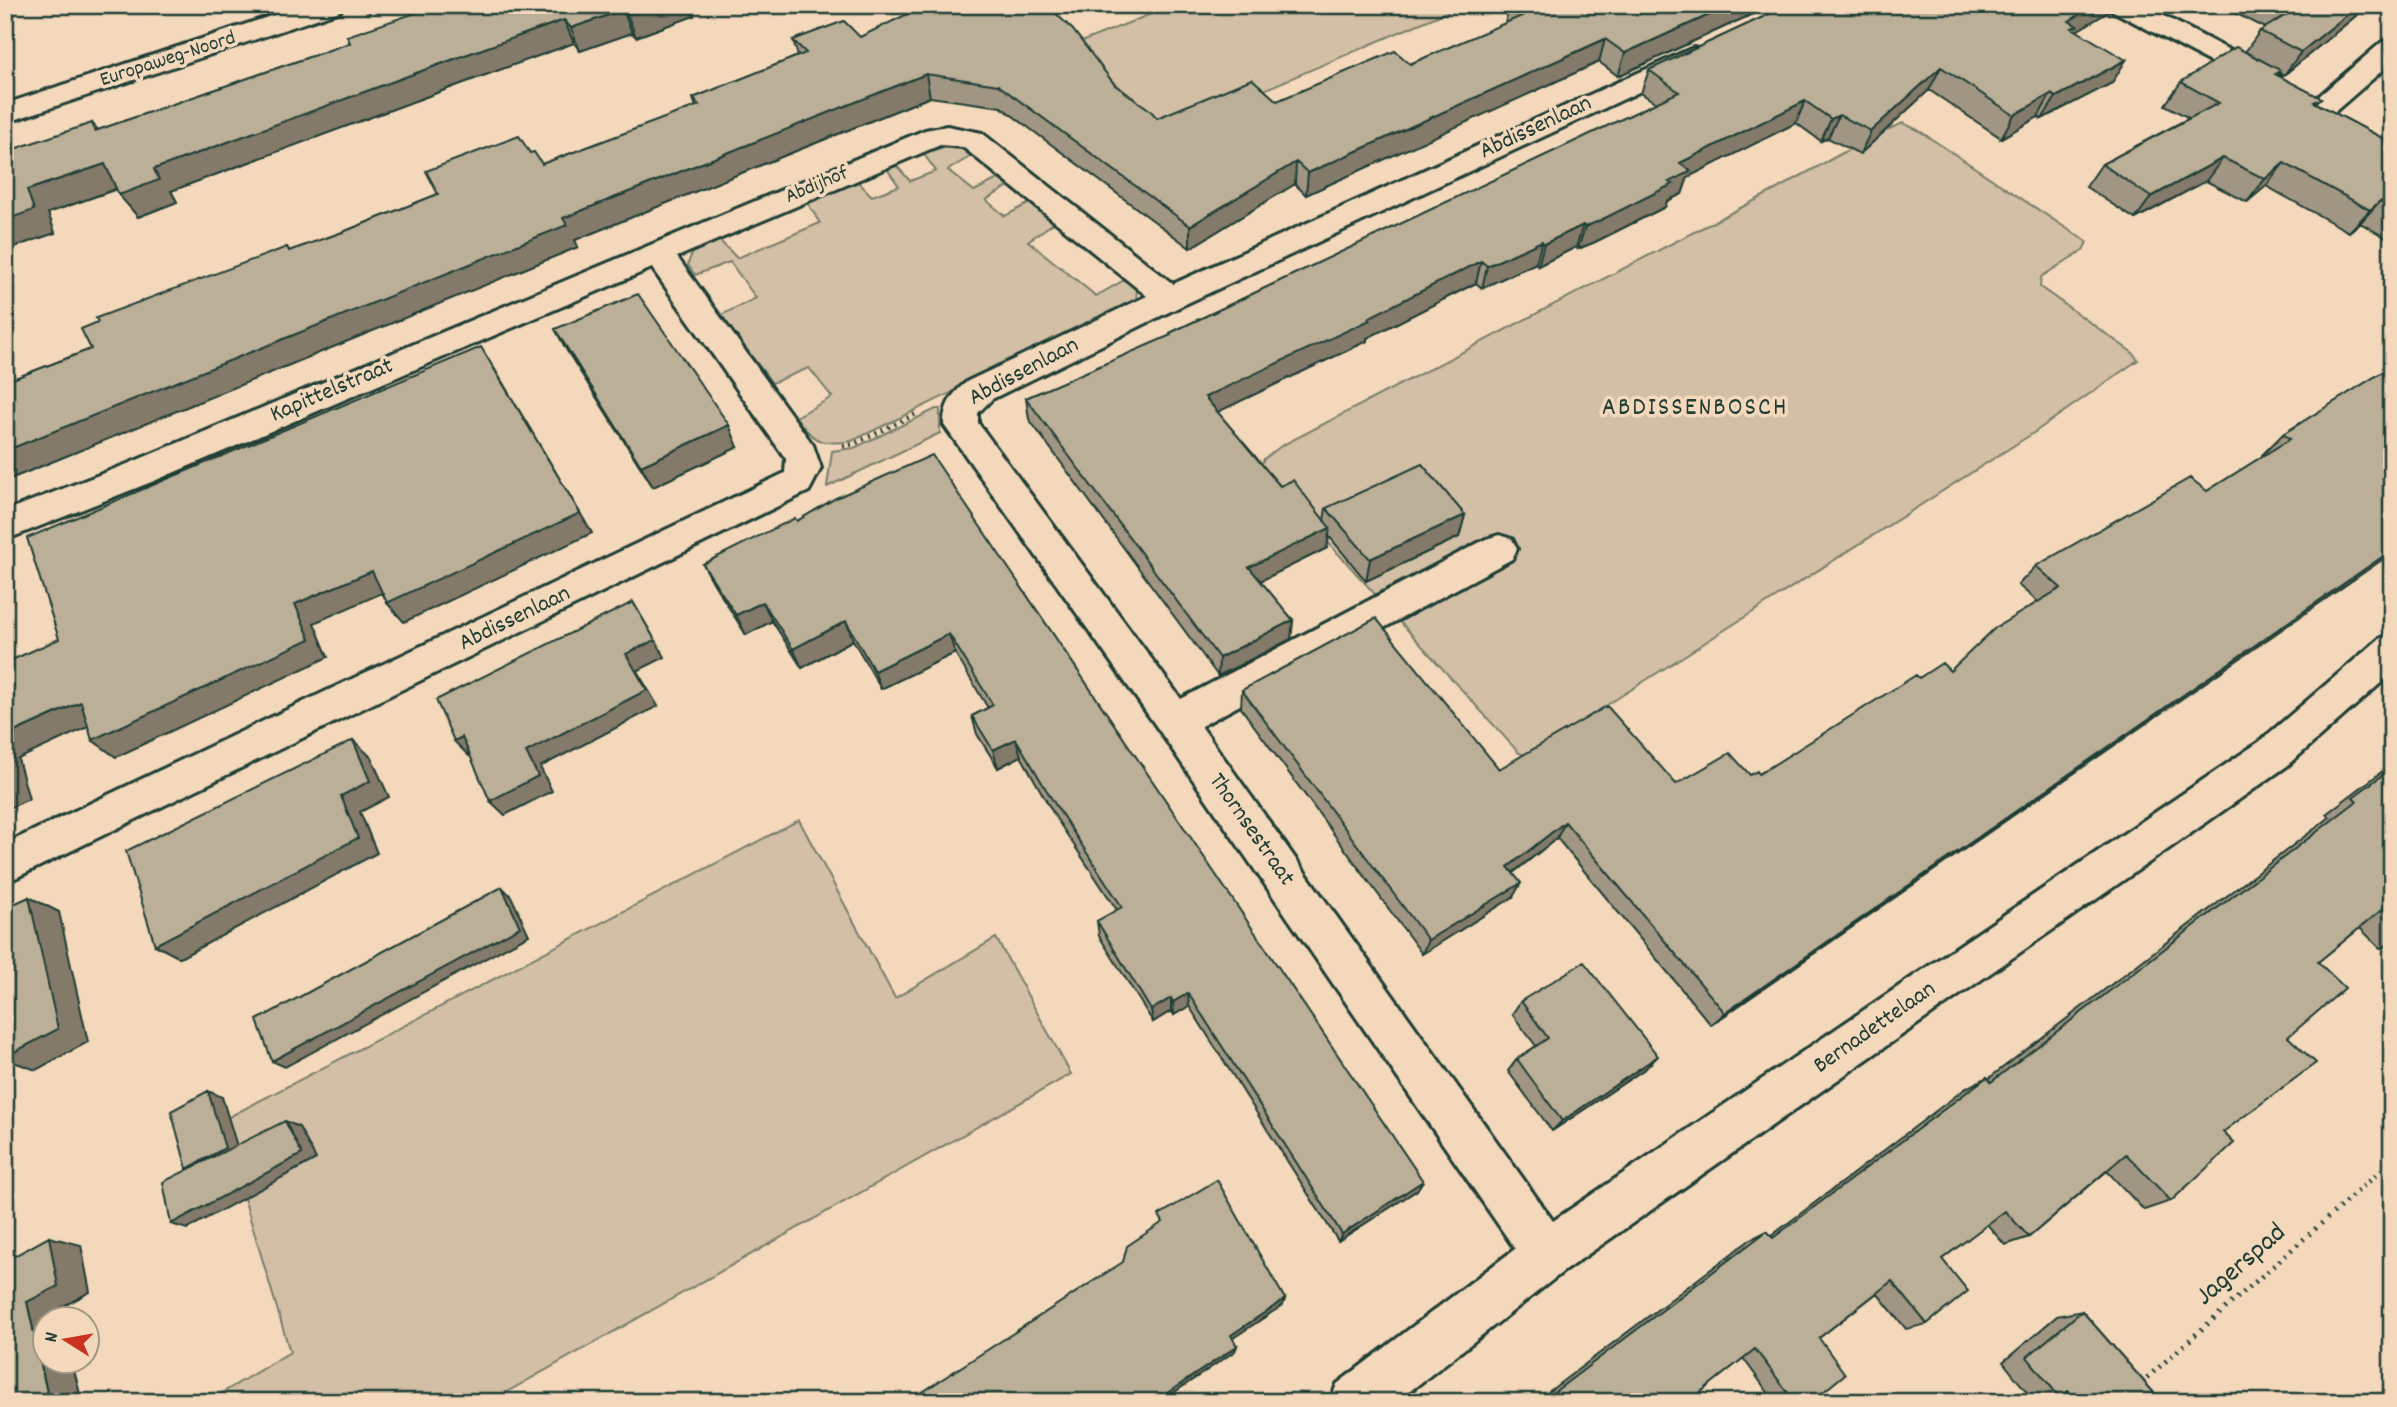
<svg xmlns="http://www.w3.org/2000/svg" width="2397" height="1407" viewBox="0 0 2397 1407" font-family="Dekko,sans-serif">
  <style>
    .green { fill: #d2bfa5; stroke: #787e6c; stroke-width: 2 }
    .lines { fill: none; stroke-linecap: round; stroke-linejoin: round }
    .minor-casing { stroke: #1f3d34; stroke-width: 6 }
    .path-far2 { stroke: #1f3d34; stroke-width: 3.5; stroke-dasharray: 2 4.5; stroke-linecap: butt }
    .path-far1 { stroke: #1f3d34; stroke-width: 4.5; stroke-dasharray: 2 5; stroke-linecap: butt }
    .path { stroke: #1f3d34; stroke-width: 5; stroke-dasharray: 2 6; stroke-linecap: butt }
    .minor { fill: #f4d8bb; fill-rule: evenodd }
    .wall { fill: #a19683; stroke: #1f3d34; stroke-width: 2 }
    .shaded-wall { fill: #837a6a; stroke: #1f3d34; stroke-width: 2 }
    .building { fill: #bbaf98; stroke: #1f3d34; stroke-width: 2 }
    .labels { text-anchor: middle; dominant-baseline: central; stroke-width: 7; stroke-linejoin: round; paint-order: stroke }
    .far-street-label { font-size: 21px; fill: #1f3d34; stroke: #f4d8bb }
    .street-label { font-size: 24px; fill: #1f3d34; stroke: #f4d8bb }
    .neighbourhood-label { font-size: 26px; letter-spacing: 2px; fill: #1f3d34; stroke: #f4d8bb }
    .near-street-label { font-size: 28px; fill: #1f3d34; stroke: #f4d8bb }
  </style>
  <rect width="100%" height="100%" fill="#f4d8bb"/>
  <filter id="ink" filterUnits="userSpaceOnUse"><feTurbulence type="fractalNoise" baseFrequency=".0143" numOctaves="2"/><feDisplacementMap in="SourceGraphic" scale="14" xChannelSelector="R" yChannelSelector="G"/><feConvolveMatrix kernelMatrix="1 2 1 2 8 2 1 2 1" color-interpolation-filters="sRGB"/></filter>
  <g filter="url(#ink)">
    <path class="green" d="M1173,5h290l-293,125 -99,-84z
      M1903,123l15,7 169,112 -4,8 -42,27 -1,10 93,66 5,7 -106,74 -505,322 -8,-3 -254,-280 -4,-8 3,-6 17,-13 496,-257 100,-55z
      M949,146l11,2 11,8 -23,14 26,21 24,-12 11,7 -23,14 19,16 25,-13 25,19 -27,19 68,55 30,-17 11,9 -1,13 -6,5 -278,135c-31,5 -39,0 -56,-24l36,-20 -23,-29 -37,15 -51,-68 35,-17 -26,-36 -35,13 -7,-10c2,-16 16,-20 30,-26l19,19 83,-35 -13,-21 50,-21 15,15 27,-10 -12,-17 10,-3 13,15 26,-10 -13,-18z
      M936,409h4v24l-113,54 5,-36 22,-3z
      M799,820l96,178 101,-60 75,136 -582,328h-282l83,-50 -69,-231z"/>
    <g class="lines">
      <defs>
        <path id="minor" d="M304,5h40l-4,6 -335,112v-19z
          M2109,5h34l136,71 4,6 -4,6 -10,3 -10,-3 -146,-77z
          M2392,40v22l-61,53 -10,3 -10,-3 -4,-6 4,-6 71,-61z
          M1693,48l10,2 4,6 -4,6 -522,244 -189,93 -14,14v10l203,276 305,-160 13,-4 13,4 5,10 -5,10 -311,167 352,495 706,-479 120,-103 13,-5v39l-105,93 -723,505 -168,131h-66l7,-18 178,-135 -354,-516 -217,-308c-1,-19 9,-33 24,-44l179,-85 -184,-149 -23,-2 -263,112 136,188 8,23 -12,23 -804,392v-39l780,-371 1,-14 -134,-191 -498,213 -149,59v-29l125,-48 795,-333 22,-4 35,7 191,151z"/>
      </defs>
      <use href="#minor" class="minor-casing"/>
      <path class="path-far2" d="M368,13l26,-8"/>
      <path class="path-far1" d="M843,446l11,-2 64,-31"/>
      <path class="path" d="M2141,1383l251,-222"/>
      <use href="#minor" class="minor"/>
    </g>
    <path class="wall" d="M690,5l4,11 -58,21 -4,-4 -52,18 -6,-8 -97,35 -306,113 6,11 -39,15 -21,-28 -69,24 7,20 -41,14 78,-124 6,7 252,-87 -3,-7z
      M1509,5h263l-154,71 -19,-14 -293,133 -11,-11 -105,64 -189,-141 -71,-10 -355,143 3,7 -573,234v-99l86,-33 196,-102 2,4 54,-19 95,-38 92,-41 12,11 154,-57 -3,-9 105,-42 -5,-16 67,-3 255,48 42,33 120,-17 133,-37 95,-40z
      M1789,5h325l-4,6 -34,20 36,52 -70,36 -4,-2 -37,21 -72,-48 -69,64 -32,-16 -7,3 -25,-18 -108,54 -6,17 -15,7 -2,6 -70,35 -17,7 -2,-2 -38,19 -2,-3 -54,25 -6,-5 -109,55v3l-150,71 63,74 44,35 2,-13 139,7 -6,22 -93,44 -37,-45 -2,12 -67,33 33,39 -2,19 -73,37 -189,-257 -3,-21 144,-62v-3l486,-230 -15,-10 8,-23z
      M2218,5h151l-85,70 -6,-3 -2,3 45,23 -5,5 76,40v98l-32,-18 -11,9 -83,-46 -19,16 -41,-21 -71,38 -49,-32 16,-23 87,-46 -24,-13 16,-23 64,-30 15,-21 6,-3z
      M555,329l183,118 -85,40 -86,-136z
      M2392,366l-49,219 -632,440 -154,-187 -44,35v24l-91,57 -181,-246 1,-18 257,79 177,15 83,-10 160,-96 31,-7 88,-69 -20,-17 18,-19 171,-75 56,-35 -1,-1 21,-21z
      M836,498l581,692 -79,51 -149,-235 -15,9 -3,-4 -18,11 -54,-86 -2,-15 20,-11 -61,-92 -35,-62 -23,12 -21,-34 -5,-18 16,-8 -33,-55 -74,36 -28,-49 -51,28 -30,-47 -26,14 -32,-51 -11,-20 94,-43z
      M2392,764v179l-12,5 -20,-20 -42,34 -30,75 -65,95 -52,69 -27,9 -37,-39 -78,66 -24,8 -18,-21 -45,35 -15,65 -21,5 -29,-36 -58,45 -8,64h-36l-32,-44 -55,44h-141l-4,-6 208,-157 16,-8 4,5 195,-148 21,-11 1,2 342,-262 -4,-3z
      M1521,1001l125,67 -94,63 -44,-60 9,-12 19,-13 -24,-32z
      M2082,1311l79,90 8,-1 1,2h-122l-2,-3 -12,2 -31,-39 54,-46z"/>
    <path class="shaded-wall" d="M652,5h38l4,11 -58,21 -9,-23z
      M1731,5h41l-154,71 7,-23z
      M2095,5h19l-4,6 -37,22 -4,-12z
      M2359,5h10l-85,70 17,-23z
      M623,10l9,23 -52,18 -9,-23z
      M564,20l10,23 -97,35 -306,113 6,11 -39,15 -19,-22 35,-26 311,-114z
      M1605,39l-6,23 -293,133 2,-22z
      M2126,60l-14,23 -70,36 14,-22z
      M1941,67l-12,23 -69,64 11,-23z
      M926,74l4,23 -355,143 3,7 -573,234v-30l558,-233z
      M2051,94l-13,23 -37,21 13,-23z
      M1805,101l-9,22 -108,54 -6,17 -15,7 -2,6 -70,35 -17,7 7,-22 95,-64z
      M1839,115l-11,23 -7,3 10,-22z
      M2223,158l-17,23 -71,38 16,-22z
      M1296,162l-1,22 -105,64v-22z
      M2284,163l-18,23 -19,16 18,-23z
      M105,164l19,22 -76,27 7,20 -41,14 -9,-9v-18l22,-30z
      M2380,201l-20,22 -11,9 21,-22z
      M1583,225l-7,22 -38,19 6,-22z
      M1542,241l-6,22 -54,25 5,-22z
      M1481,261l-5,22 -109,55v3l-162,77v-21z
      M494,368l98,165 -188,89 -17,-19z
      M729,425l9,22 -85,40 -12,-21z
      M1465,515l-6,22 -93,44 4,-22z
      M1330,528l-3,20 -79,39 1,-20z
      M2392,550v3l-681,472 14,-12z
      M372,571l17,19 -75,33 14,34 -212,100 -24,-17 203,-136z
      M633,602l32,55 -28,14 21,35 -118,61 12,24 -47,24 -15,-14 36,-49 100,-98z
      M763,602l9,19 -26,14 -10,-20z
      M1293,620l-2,19 -73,37 1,-18z
      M846,621l7,19 -51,28 -9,-19z
      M949,634l6,19 -74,36 -7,-18z
      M81,702l24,17 -87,40 11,40 -24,11v-74z
      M462,737l15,15 -8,4 -15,-15z
      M1016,739l5,17 -23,12 -5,-18z
      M353,740l18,17 18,40 -29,15 17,41 -197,105 -25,-13 186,-149z
      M1565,822l-8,16 -56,44 7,-15z
      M1521,883l-8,14 -91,57 6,-14z
      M502,887l9,9 18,39 -244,132 -13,-6z
      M29,897l30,15 29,130 -52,28 -31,-11z
      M1188,993l1,13 -15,9 -1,-13z
      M1171,998v13l-18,11 -2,-12z
      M1658,1056l-12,12 -94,63 10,-10z
      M208,1091l14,6 17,56 -52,16z
      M285,1121l14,6 17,32 -129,70 -16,-5z
      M1423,1181l-6,9 -79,51 4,-7z
      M49,1237l32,8 9,47 -30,16 2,12h-16v42h26l10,40h-33l-22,-100z
      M1285,1299l-2,6 -53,35 1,-5z
      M1237,1346l-2,5 -75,51h-6z"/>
    <path class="building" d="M439,5h213l-25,9 -4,-4 -52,18 -7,-8 -99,35 -311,114 5,11 -40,15 -14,-31 -78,26 7,20 -29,10v-68l87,-29 3,8 255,-88 -3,-7z
      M926,5h121l26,25 42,55 35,25 7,8 95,-39 25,22 118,-50 15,13 114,-49 -13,-10h220l-106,48 -20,-14 -297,134 -12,-11 -106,64 -192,-141 -72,-11 -363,144 4,7 -562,226v-69l86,-33 -10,-20 17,-7 -2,-4 191,-71 2,4 54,-19 95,-38 -12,-23 93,-35 11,17 4,-1 8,12 157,-59 -6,-7 113,-45 -13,-13 51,-19 16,16z
      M1789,5h306l-26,16 8,5 -5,2 54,32 -70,37 -5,-3 -37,21 -73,-48 -70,64 -32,-16 -8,4 -26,-18 -125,62 11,8 -22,11 4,2 -72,36 -16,7 -2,-2 -39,19 -2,-3 -55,25 -6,-5 -113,57 2,2 -165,77 75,89 13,-6 37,48 -81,39 44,53 -74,38 -193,-260 145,-63 -1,-2 509,-241 -30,-22z
      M2284,5h75l-58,47 -41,-21 34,-21z
      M2236,47l44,23 -5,4 46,24 -7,4 78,41v64l-12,-6 -10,9 -86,-47 -19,16 -42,-21 -72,39 -49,-33 117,-61 -38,-21z
      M638,294l91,131 -88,41 -86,-137z
      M481,347l99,166 -193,90 -15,-32 -77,33 15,35 -218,101 -11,-38 -76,34v-73l54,-24 -32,-101z
      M2392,366v184l-667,463 -160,-191 -57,45 13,16 -93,57 -186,-250 134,-72 123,151 108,-63 69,78 54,-31 20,22 7,-4 2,3 157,-99 3,3 23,-15 8,8 45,-43 66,-40 -25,-22 154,-88 17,13 83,-52 -7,-5z
      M932,455l491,726 -81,53 -154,-241 -15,9 -2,-4 -20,12 -54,-89 25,-14 -69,-106 -37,-62 -23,11 -21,-34 21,-11 -44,-71 -75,37 -28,-50 -53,28 -30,-47 -27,13 -33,-51 92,-46 2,3 39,-23z
      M1422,464l43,51 -95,44 -44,-51z
      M633,602l22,38 -29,14 21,36 -121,62 12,24 -48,25 -28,-64 -8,4 -18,-41z
      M353,740l17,41 -29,15 17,42 -203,107 -29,-94z
      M2392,768v148l-8,-8 -66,54 27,26 -57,49 28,26 -93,69 11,11 -63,58 -45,-47 -97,83 -24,-26 -63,48 26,32 -41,33 -35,-43 -73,57 26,36 -34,28h-16l-40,-53 -67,53h-128l-7,-9 214,-162 6,7 214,-161 4,5 366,-281 -4,-4z
      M502,887l18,40 -248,134 -15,-41z
      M29,897l29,132 -53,28v-149z
      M1584,962l74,94 -96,65 -45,-62 31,-21 -27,-37z
      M208,1091l17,57 -38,21 -16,-58z
      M285,1121l17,33 -131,70 -8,-42z
      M1217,1180l68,119 -54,36 6,11 -83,56h-247l216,-140 4,-16 36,-24 -4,-7z
      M49,1237l9,49 -31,16 22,100h-44v-141z
      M2082,1311l80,91h-85l-9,-11 -8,7 -33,-41z"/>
  </g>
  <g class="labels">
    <g class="far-street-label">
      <text transform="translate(168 60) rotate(-18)">Europaweg-Noord</text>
      <text transform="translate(817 186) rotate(-23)">Abdijhof</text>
    </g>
    <g class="street-label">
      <text transform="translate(1536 128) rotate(-25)">Abdissenlaan</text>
      <text transform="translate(1024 372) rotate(-28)">Abdissenlaan</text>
      <text transform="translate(332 391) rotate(-23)">Kapittelstraat</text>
      <text transform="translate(515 619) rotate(-26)">Abdissenlaan</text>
      <text transform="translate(1251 830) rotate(55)">Thornsestraat</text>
      <text transform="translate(1875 1028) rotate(-35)">Bernadettelaan</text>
    </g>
    <g class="neighbourhood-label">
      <text x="1695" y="408">ABDISSENBOSCH</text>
    </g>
    <g class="near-street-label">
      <text transform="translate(2242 1266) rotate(-41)">Jagerspad</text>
    </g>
  </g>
  <rect width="2397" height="1407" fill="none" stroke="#f4d8bb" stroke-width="28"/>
  <rect x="14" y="14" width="2369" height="1379" fill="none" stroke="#1f3d34" stroke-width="2.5" filter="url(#ink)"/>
  <g transform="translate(66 1340) rotate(281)"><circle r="33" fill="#f4d8bb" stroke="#9f9a85" stroke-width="2"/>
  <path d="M0-5L12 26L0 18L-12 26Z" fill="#c8321e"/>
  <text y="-10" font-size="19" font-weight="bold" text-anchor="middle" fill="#1f3d34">N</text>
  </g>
</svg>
